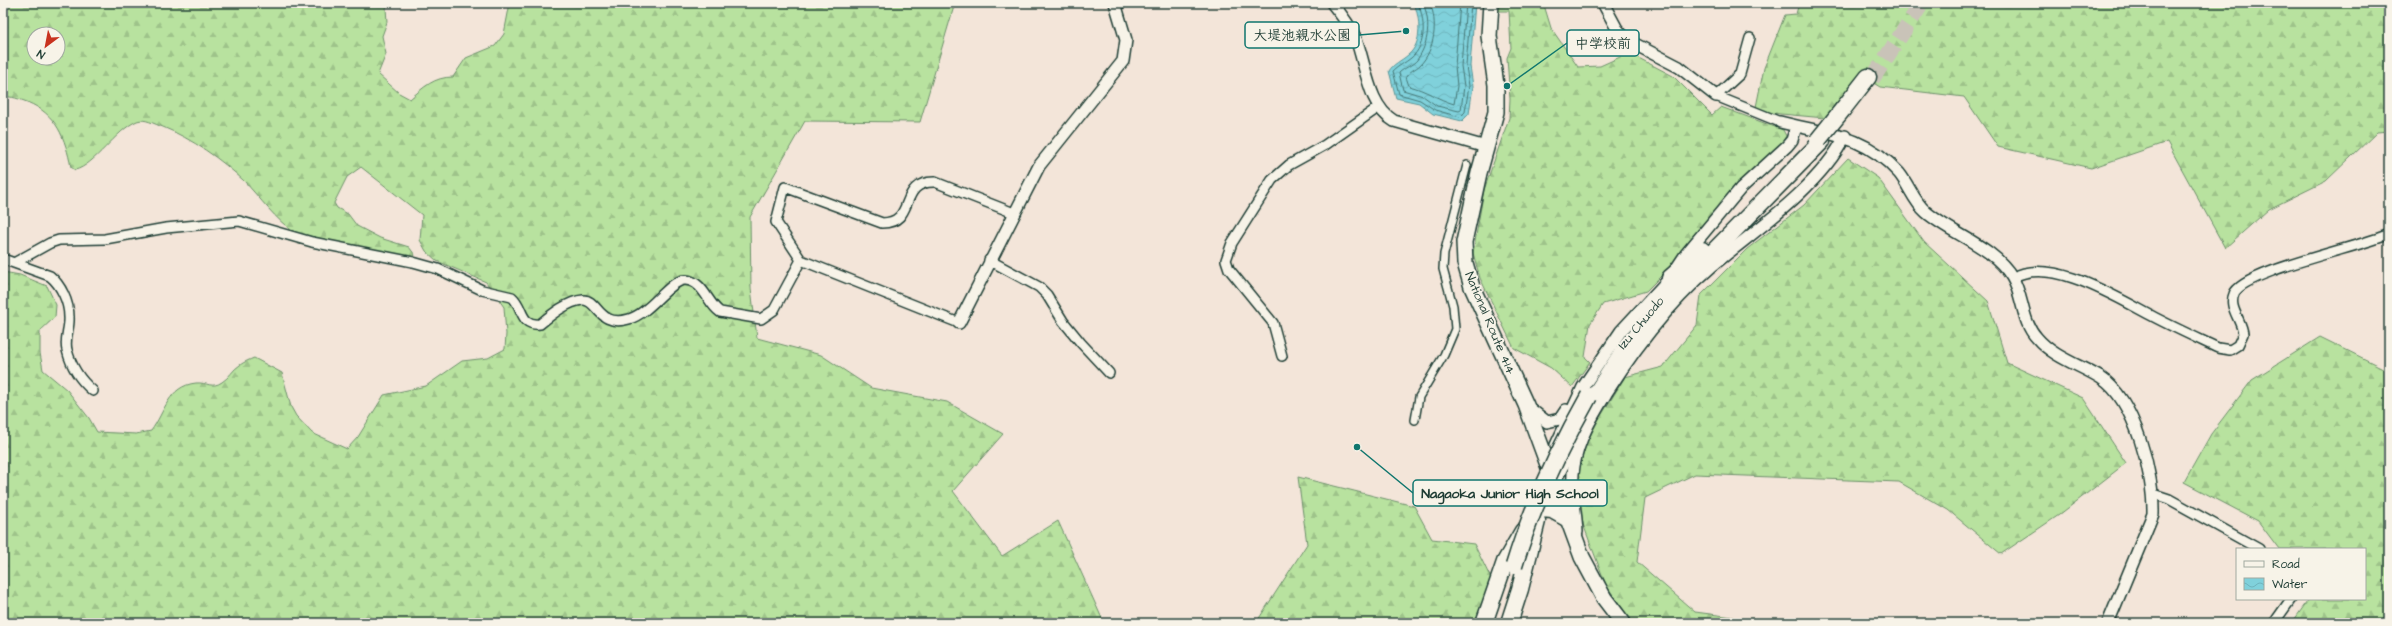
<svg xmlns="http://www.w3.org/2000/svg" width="2392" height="626" viewBox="0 0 2392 626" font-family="'Architects Daughter','Klee One',sans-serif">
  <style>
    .forest { fill: url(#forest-firs); stroke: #6c906a; fill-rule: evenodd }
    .water { fill: url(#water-waves); stroke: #599698 }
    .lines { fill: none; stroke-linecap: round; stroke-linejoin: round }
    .shore { stroke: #467877; stroke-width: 1 }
    .motorway-tunnel { stroke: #c9c3b8; stroke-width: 16; stroke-dasharray: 16 8; stroke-linecap: butt }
    .pedestrian-casing { stroke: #1f3d34; stroke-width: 10 }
    .minor-casing { stroke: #1f3d34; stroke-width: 12 }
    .tertiary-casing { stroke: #1f3d34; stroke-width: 14 }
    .trunk-casing { stroke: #1f3d34; stroke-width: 18 }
    .motorway-casing { stroke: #1f3d34; stroke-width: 19 }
    .pedestrian { stroke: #f7f3e8; stroke-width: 7 }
    .minor { stroke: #f7f3e8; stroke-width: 9 }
    .tertiary { stroke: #f7f3e8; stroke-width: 11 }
    .trunk { stroke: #f7f3e8; stroke-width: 15 }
    .motorway { stroke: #f7f3e8; stroke-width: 16 }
    .motorway-bridge-casing { stroke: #1f3d34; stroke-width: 19; stroke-linecap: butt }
    .motorway-bridge { stroke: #f7f3e8; stroke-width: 16 }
    .labels { text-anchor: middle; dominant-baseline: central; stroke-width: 4; stroke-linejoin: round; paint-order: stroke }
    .street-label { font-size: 13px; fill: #1f3d34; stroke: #f7f3e8 }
    .leader { fill: none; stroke: #0f766e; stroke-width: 1.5 }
    .callout-dot { fill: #0f766e; stroke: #f7f3e8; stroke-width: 1.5 }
    .callout { fill: #f7f3e8; stroke: #0f766e; stroke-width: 1.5 }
    .callout-label { font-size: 14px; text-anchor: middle; font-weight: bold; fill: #1f3d34 }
  </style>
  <defs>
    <pattern id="forest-firs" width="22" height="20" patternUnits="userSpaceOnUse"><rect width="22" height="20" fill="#b8e29f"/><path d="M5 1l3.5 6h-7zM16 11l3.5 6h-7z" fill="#9ec38a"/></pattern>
    <pattern id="water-waves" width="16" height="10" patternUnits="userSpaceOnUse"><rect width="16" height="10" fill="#80d1db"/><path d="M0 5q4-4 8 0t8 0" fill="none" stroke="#6eb4bd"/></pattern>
  </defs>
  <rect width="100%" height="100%" fill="#f3e5d9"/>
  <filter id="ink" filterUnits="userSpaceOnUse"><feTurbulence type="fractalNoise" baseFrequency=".025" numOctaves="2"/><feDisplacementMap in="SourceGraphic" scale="8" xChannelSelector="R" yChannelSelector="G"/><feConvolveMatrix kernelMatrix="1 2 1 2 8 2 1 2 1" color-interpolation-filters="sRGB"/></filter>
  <g filter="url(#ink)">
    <path class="forest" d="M3,3h386l-3,5 1,14 -5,14 4,18 -8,20 21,19 11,6c14,-12 24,-22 43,-22l13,-19 29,-12 9,-12 6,-31h445l-35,119 -115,-1 -55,96 1,71 6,50 64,17 50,33 76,14 56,32 -50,57 49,65 56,-35 46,102h-1101v-351l17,3 27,11 9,19 -1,12 -15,14v22l3,17 24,20 22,28 8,14 39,2 15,-3c14,-19 17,-45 45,-48 11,-1 16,6 26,-1 7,-4 11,-13 18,-17 4,-3 9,-5 14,-7l28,15 9,34 5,9 16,17 35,16 11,-12 26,-42 42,-9 36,-25 26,-3 17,-9 1,-15 -2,-27 -18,-25 -49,-21 -11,-10 -6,-11 2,-25 -61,-48 -14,10 -13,26 3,5 11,6 9,12 23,12 29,9 6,8 -2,3 -118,-25c-20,-14 -34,-34 -51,-52 -23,-22 -52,-42 -81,-54 -9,-3 -18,-9 -26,-6 -21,9 -43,45 -62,49l-4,-3c-6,-29 -14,-53 -44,-65 -8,-3 -15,-6 -24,-5zM34,34h24v24h-24z
      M1498,3h44l2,2 7,23 27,39 22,-1 29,-13 44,23 39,39 9,-8 62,23 3,6 -5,8 -32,29 -86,101 -17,17 -43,13 -13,20 -5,33 5,5 -18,25 -21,-19 -37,-20 -34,-70 -7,-25 11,-63 25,-72 1,-19 -3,-41 4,-10 -2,-37h-12z
      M1799,3h590v128l-12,1 -51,49 -57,28 -44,39 -58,-106 -76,26 -93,-21 -34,-50 -84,-10 -18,-11 -15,14 -22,28 -55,-5 -14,-6 8,-39 21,-53 11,-1z
      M1848,158l30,20 46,64 64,59 19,62 76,35 43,65 -67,52 -58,39 -53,-44 -49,-28 -204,-8 -50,24 -8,64 58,50 38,5 11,6h-111l-27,-38 -23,-61 -6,-41 3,-19 7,-22 12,-23 26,-42 38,-10 34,-42 4,-30 46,-46 57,-44z
      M2320,337l69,34v252h-97l17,-24h56v-50h-86l-21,-28 -74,-39 27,-48 41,-54z
      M1298,477l116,29 18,33 42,5 23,47 -17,32h-224l51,-79z"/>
    <path class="water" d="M1414,3h61l-5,63 3,20 -4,28 -7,7 -29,-7 -14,-11 -23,-5 -7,-27c4,-7 12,-10 19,-16 15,-12 12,-36 6,-52z"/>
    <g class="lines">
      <path class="shore" d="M1418,3c7,17 9,42 -7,55 -6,5 -13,8 -18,13l6,23 21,6 15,10 25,7 5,-5 4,-26 -3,-20 5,-63
        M1423,3c8,19 6,40 -6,57 -4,5 -13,8 -18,13l4,17 20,6 14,10 22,5 2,-1 3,-24 -3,-20 5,-63
        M1430,3c8,19 5,47 -10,62 -4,4 -11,6 -14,12l3,9c17,4 28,13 45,18l3,-18 -2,-20 5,-63"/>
      <path class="motorway-tunnel" d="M1872,79l50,-76"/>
      <defs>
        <path id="pedestrian" d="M1415,420l4,-23 25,-42 11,-26 -2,-23 -10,-37 1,-15 23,-89"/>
        <path id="minor" d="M1750,38l-10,36 -24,22 64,26
          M3,259l47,17c11,9 19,26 19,41 1,11 -5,22 -2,33 4,16 14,31 26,41
          M989,260l50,27 8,8 16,26 18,22 28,30
          M14,263l36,-20 9,-3 46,-1 61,-11 73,-7 73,21 101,20 25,7 44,21 30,7c12,10 7,29 28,27 11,-9 28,-23 43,-24 15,-1 15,28 46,19 22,-6 42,-41 57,-39 18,2 21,23 34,32l41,7 13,-9 27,-50
          M2012,278c39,-23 107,21 142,39 21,11 43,21 64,31l12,2 8,-5 5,-11c-1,-14 -15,-26 -9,-40 8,-23 128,-47 155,-60
          M959,323l-158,-63 -25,-38 9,-35 97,36c35,0 15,-42 53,-41l79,31
          M1282,356l-9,-33 -44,-54 -3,-9 6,-17 40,-63 17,-15 36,-20 54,-38
          M2154,494l15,5 90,50
          M2274,623l17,-24"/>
        <path id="tertiary" d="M1332,3c9,11 18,23 24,36 10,26 12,67 38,82l92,26
          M1603,3l14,26 10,11 52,27 37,29
          M1780,122c46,12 84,12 119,51 10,12 15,29 27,39 27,23 67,34 86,65 12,20 9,44 25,61 16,19 43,27 64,40 34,22 53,97 52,136l-45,109
          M959,323l80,-157 84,-105 3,-21 -11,-37
          M1528,407l19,15 13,-3 6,-9
          M1556,445l27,-58 38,-56 49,-53 16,-24 55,-66 46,-42 5,-6 4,-13
          M1555,481l21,-41
          M1577,532c-1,-22 -7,-44 -3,-66 4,-27 19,-51 33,-74 33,-52 72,-101 121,-139 38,-30 96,-73 117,-117"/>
        <path id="trunk" d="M1491,3l-2,33 7,49v27l-17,61 -15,69 1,21 7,24 54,118 56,152 22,41 19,25"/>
        <path id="motorway" d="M1843,109l25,-32
          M1670,278l32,-28
          M1593,398l29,-45 38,-47 162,-165
          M1542,509l10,1 16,9
          M1484,623l21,-61 18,-31
          M1509,623l11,-34 17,-68"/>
      </defs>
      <use href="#pedestrian" class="pedestrian-casing"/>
      <use href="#minor" class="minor-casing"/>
      <use href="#tertiary" class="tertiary-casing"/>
      <use href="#trunk" class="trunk-casing"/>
      <use href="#motorway" class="motorway-casing"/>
      <use href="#pedestrian" class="pedestrian"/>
      <use href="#minor" class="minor"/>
      <use href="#tertiary" class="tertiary"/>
      <use href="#trunk" class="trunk"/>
      <use href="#motorway" class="motorway"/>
      <defs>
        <path id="motorway-bridge" d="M1818,140l25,-31
          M1514,566c18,-59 45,-117 75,-170"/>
      </defs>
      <use href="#motorway-bridge" class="motorway-bridge-casing"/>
      <use href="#motorway-bridge" class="motorway-bridge"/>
    </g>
  </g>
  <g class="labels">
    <g class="street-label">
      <text transform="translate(1490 323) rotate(67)">National Route 414</text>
      <text transform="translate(1641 323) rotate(-50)">Izu Chuodo</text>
    </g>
  </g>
  <path class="leader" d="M1406 31L1359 35M1507 86L1567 43M1357 447L1413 493"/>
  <g class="callout-dot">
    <circle cx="1406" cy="31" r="4"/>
    <circle cx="1507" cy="86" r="4"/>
    <circle cx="1357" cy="447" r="4"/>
  </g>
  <g class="callout">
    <rect x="1245" y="22" width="114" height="26" rx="4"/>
    <rect x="1567" y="30" width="72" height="26" rx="4"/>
    <rect x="1413" y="480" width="194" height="26" rx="4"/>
  </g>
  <g class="callout-label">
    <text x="1302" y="40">大堤池親水公園</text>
    <text x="1603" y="48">中学校前</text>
    <text x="1510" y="498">Nagaoka Junior High School</text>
  </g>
  <rect width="2392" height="626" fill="none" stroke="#f7f3e8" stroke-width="16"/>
  <rect x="8" y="8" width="2376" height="610" fill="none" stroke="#1f3d34" stroke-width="1.5" filter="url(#ink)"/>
  <rect x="2236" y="548" width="130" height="52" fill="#f7f3e8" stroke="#a1aaa0"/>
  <rect x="2244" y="561" width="20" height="6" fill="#f7f3e8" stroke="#a1aaa0"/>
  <text x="2272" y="568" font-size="12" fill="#1f3d34">Road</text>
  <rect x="2244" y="578" width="20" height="12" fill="url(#water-waves)" stroke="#a1aaa0"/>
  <text x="2272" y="588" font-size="12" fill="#1f3d34">Water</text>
  <g transform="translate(46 46) rotate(212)"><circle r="19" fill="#f7f3e8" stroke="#a1aaa0"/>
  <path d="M0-3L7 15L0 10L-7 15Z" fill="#c8321e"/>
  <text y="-6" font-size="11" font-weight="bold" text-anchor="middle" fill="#1f3d34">N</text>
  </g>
</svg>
